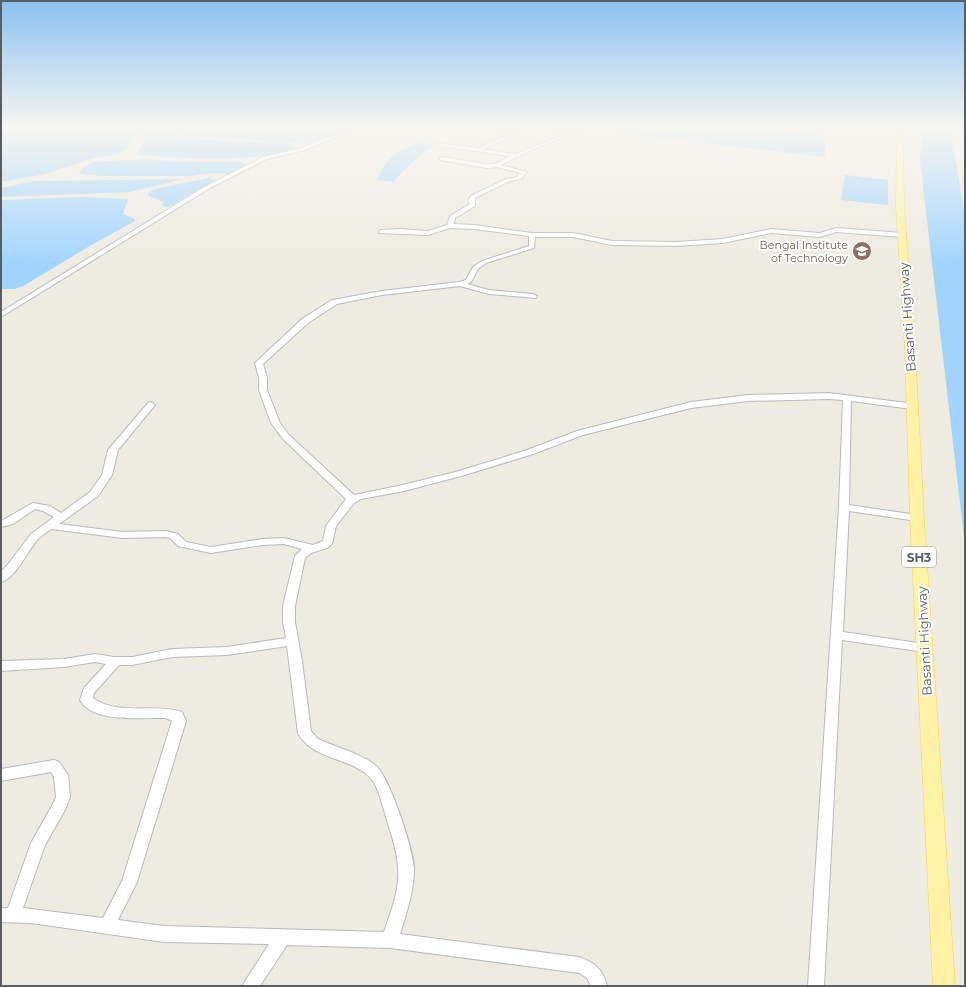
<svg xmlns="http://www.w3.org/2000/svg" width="966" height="987" viewBox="0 0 966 987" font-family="Montserrat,sans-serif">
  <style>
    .water { fill: #a0d4ff }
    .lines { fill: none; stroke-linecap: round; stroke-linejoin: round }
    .minor-casing { stroke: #b6b9bf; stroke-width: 2 }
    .major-casing { stroke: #ffce49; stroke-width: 1 }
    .minor { fill: #fff; fill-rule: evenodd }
    .major { fill: #fff2a5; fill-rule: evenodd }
    .labels { text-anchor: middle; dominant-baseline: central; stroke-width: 4; stroke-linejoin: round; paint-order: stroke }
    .far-education-label { font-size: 11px; fill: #785e54; stroke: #fff; text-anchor: end }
    .shield { fill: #fff; stroke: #8b8e92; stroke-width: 1 }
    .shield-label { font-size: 12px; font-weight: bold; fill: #595e63 }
    .street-label { font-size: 13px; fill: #595e63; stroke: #fff }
  </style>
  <rect width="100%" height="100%" fill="#eeebe0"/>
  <path class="water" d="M152,127h29l-4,11 103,5 10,1 6,3c-20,16 -131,12 -159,7z
    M186,127h170l-48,16 -122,-7 -2,-3z
    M622,127h118l55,6 23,1 7,6v17l-207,-24z
    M923,127h27l15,89v330l-45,-386z
    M1,128h142l-18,22 -8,5 -24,3 -47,16 -45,8z
    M417,143l17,2 -27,22 -14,15 -16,-2c10,-23 18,-27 40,-37z
    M148,159c28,4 56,3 84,3 5,0 11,-1 14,3l-17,9 -20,-1 -18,3h-89l-23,-2 2,-5 13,-7z
    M845,175l43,5v25l-47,-5z
    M209,178l6,2 -47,27 -6,-1 2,-4 -15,-6 -1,-3 7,-4z
    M184,179l-54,13 -129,5v-9l33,-7z
    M85,197l43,2 -5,15 12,5v2l-42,23 -70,42 -8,3h-14v-89z"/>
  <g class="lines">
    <defs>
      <path id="minor" d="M356,127h7l-58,23 -38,9 -57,29 -209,129v-5l205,-126 57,-29 38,-9z
        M583,127h7l-57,22 -32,16 26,7 -6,7 -11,2 -35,17v8l-20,12 -1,6 20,1 58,8h41l39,8 64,1 47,-3 48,-10 49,4 16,-5 67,5 3,2 -3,2 -67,-5 -16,5 -49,-4 -48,10 -47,3 -64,-1 -39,-8h-38l-1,11 -48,15 -8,6 -7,13 -4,2 22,6 44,4 4,2 -1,2 -47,-4 -29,-8 -78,9 -45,9 -29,19 -45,41 4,14v12l13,33 9,12 65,60 49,-10 56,-14 68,-21 50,-19 114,-29 57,-7 81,-2 86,11 1,2 -4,3 -61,-8 -2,104 68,10 5,3 -5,3 -68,-10 -6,121 82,12 4,1 2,3 -2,3 -4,1 -83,-12 -18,346h-16l31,-479 4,-107 -14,-1 -81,2 -57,7 -108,27 -50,19 -68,21 -61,16 -43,8 -7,4 -18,23 -4,18 -5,4 -16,5 -6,5 -10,48v16l7,39 9,70 7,8c15,7 47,16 58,27 14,12 37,83 38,102 0,23 -7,44 -14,66l179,23c16,6 24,12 28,29h-16l-4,-8 -8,-5 -189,-25 -103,-3 -27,41h-18l27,-42 -105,-2 -133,-19 -30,-1v-14h7l23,-65 22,-39 3,-7 -2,-20 -3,-5 -50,9v-12l53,-9 5,2 9,13 2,22 -5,13 -20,35 -22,63 80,10 19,-37 50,-160 -6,-3c-23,-1 -73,6 -86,-18l4,-12 22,-24 -11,-2 -31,5 -63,4v-10l63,-2 31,-5 19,3h18l40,-8 55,-2 59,-9 -3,-16v-16l12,-50 7,-7 -18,-5 -21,1 -52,8 -33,-7 -8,-8 -4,-1 -43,1 -72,-9c-4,3 -9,6 -13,10 -10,11 -22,39 -37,43v-10l8,-9 22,-29 23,-17 -11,-6 -8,-2 -22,15 -12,3v-6l32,-18 17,3 11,7 29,-21 12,-17 6,-25 40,-47 3,-1 4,3 -37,45 -6,25 -14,21 -39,28 64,8 43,-1 12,3 8,8 25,5 52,-8 21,-1 29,7 10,-4 3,-15 20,-27 -63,-60 -12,-16 -12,-33v-12l-4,-15 47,-44 30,-19 50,-9 77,-9 7,-2 7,-13 9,-6 47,-15v-10l-55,-7 -24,-1 -22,7 -49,-2v-2l2,-1 19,-1 28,2 19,-6 3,-9 20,-12 -2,-4 3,-4 35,-17 11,-2 3,-4 -24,-6 -9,1 -47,-8v-2l2,-1 45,7h8l15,-8 -71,-10 -2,-3 41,5 41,-19h4v2l-39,18 31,5zM287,646l11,87c13,25 46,24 67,40 12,8 15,25 19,37 5,19 13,38 14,57 2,23 -7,44 -14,65l-220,-6 -46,-6 19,-38 49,-161 -4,-9c-29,-9 -64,4 -89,-14l1,-5 25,-28h13l40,-8 55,-2z"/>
      <path id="major" d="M897,127h6l1,79 11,144 9,168 31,468h-22l-23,-468 -5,-168 -9,-144z"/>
    </defs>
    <use href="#minor" class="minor-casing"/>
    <use href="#major" class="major-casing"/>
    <use href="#minor" class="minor"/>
    <use href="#major" class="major"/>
  </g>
  <linearGradient id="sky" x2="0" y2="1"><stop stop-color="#8bc1f1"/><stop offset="0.48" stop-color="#f7f6f1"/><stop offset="1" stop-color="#f7f6f1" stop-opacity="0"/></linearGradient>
  <rect width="966" height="266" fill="url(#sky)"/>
  <defs>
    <symbol id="university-disc" viewBox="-11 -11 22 22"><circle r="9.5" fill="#8d6e63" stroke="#fff"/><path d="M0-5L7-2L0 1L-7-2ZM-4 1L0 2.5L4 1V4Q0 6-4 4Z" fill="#fff"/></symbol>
  </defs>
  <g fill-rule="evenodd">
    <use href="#university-disc" x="851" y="240" width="22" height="22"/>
  </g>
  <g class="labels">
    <g class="far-education-label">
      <text x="848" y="245">Bengal Institute<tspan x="848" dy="13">of Technology</tspan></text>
    </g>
    <rect class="shield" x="902" y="547" width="34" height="20" rx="3"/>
    <g class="shield-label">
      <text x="919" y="557">SH3</text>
    </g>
    <g class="street-label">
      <text transform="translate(907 317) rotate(-94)">Basanti Highway</text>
      <text transform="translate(924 641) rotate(-93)">Basanti Highway</text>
    </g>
  </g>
  <rect width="966" height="987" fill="none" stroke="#595e63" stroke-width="4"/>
</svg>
